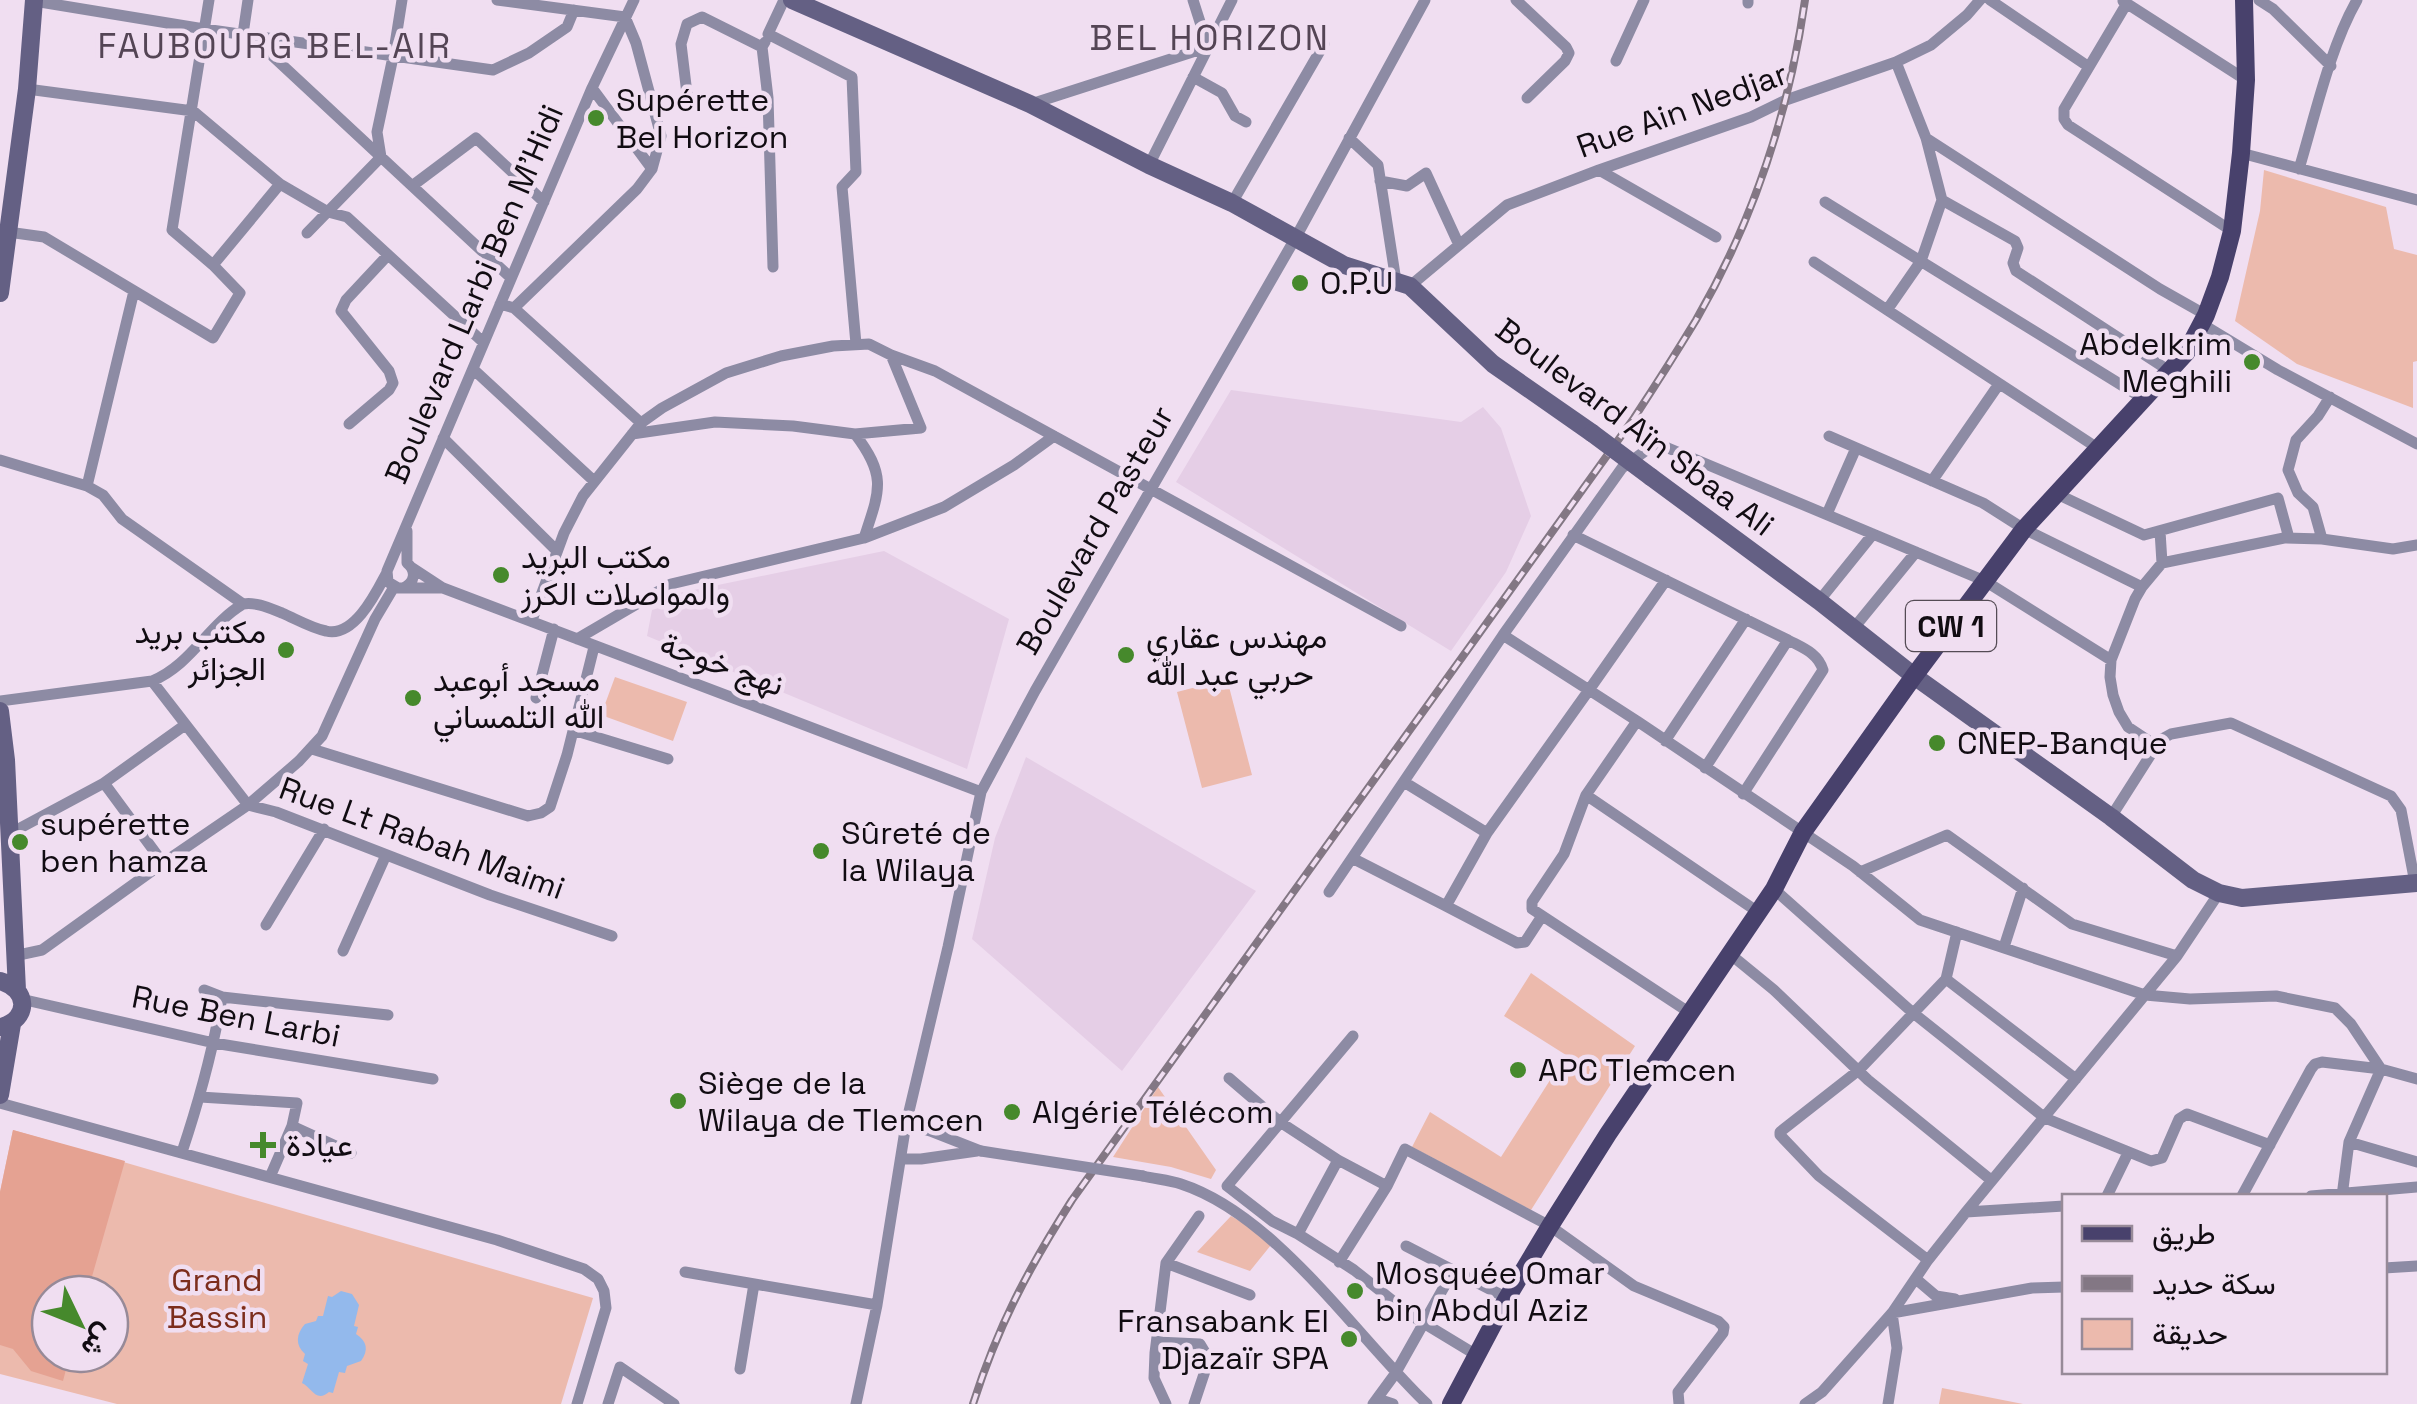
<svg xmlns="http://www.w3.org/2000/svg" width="2417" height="1404" viewBox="0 0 2417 1404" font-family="'Space Grotesk',Vazirmatn,sans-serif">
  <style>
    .built { fill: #e5cee6 }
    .green { fill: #ecbaad; fill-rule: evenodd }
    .forest { fill: #e5a292 }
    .water { fill: #93b9ec }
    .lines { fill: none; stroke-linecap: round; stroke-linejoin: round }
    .minor { stroke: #8d8ba4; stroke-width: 11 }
    .secondary { stroke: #646084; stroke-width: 18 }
    .primary { stroke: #48416c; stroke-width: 18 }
    .rail-casing { stroke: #837784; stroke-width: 8 }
    .rail { stroke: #f0def1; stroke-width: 4; stroke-dasharray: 11; stroke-linecap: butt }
    .minor-bridge { stroke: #8d8ba4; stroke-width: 11 }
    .secondary-bridge { stroke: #646084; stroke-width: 18 }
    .poi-dot { fill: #46892c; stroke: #f0def1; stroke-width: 4 }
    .labels { text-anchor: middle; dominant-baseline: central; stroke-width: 9; stroke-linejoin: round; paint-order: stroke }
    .shield { fill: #f0def1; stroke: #544b55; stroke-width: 2.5 }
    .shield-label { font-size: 30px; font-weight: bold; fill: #110c12 }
    .poi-label { font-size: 32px; fill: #110c12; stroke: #f0def1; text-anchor: start }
    .street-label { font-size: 32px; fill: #110c12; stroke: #f0def1 }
    .park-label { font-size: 32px; fill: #7c2d1c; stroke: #f0def1 }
    .neighbourhood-label { font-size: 35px; letter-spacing: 2.5px; fill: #544555; stroke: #f0def1 }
  </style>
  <rect width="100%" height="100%" fill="#f0def1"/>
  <path class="built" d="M1231,390l230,32 22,-15 18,21 30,88 -25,56 -55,79 -275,-169z
    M884,551l125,68 -42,150 -320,-133 5,-26 27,-8v-9z
    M1026,757l230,134 -134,180 -150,-132 23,-101z"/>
  <path class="green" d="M2264,170l122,37 8,42 23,6v106l-4,1v46l-116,-44 -62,-43 25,-110z
    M615,677l72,25 -14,39 -72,-26z
    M1227,679l25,96 -50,13 -25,-96z
    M1531,973l104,73 -104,164 -119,-63 18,-35 71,45 65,-102 -62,-39z
    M1158,1087l58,83 -5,9 -40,-12 -58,-10z
    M13,1130l580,168 -32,106h-444l-117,-30v-182zM50,1294h60v60h-60z
    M1231,1216l24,14 16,15 -21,26 -53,-19z
    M1942,1388l81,16h-84z"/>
  <path class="forest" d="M13,1130l112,31 -38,133h-37v60h20l-7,27 -32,-10 -18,-22 -13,-4v-153z"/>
  <path class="water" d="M341,1291l11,3 7,11 -5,21 4,1 -2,7c11,7 13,16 5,27l-14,5 -2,7 -6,-1 -6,21 -4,-1c-13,11 -17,-4 -27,-9l6,-19 -5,-3 2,-7c-10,-9 -9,-20 0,-30l11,-3 2,-5h5l5,-20 4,1z"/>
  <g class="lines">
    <path class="minor" d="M497,0l128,17
      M784,0l-16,34 84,43 4,95 -14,15 14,157
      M1516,0l50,47 3,6 -4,8 -38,37
      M1990,0l99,67
      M2259,0l14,9 58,57
      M34,1l170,28 289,41 36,-17 38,-26 7,-17
      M2123,1l123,79
      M1748,3v-3
      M2127,3l-63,106v10l4,6 164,106
      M625,17l11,26 25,93 -9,33
      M243,34l5,-34
      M251,36l260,242
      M765,42l-3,5 6,51 5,169
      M762,47l-60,-30 -15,7 -6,20 7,58 80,-4
      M1616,61l28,-61
      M1896,62l30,76 234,151 46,26
      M1193,77l29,16 13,23 11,6
      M27,89l166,22 87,73 48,28 19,5 136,125
      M1031,104l177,-57 -15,-47
      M1349,138l29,27 18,116
      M2241,153l176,47
      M1149,165l83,-165
      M2299,169c16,-53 31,-122 58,-169
      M1599,170l117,67
      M1380,181l27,5 19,-13 33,72
      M412,186l64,-48 68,64
      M1942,200l73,41 3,7 -5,15 3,8 155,101
      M1825,202l319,197
      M1232,203l92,-159
      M8,232l36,5 169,101 27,-45 -27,-28 -41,-35 37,-230
      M307,233l74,-76 -4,-25 16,-75 9,-57
      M1814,262l285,187
      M213,265l67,-81
      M1410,286l97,-81 92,-35 152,-53 35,-17 110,-38 35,-17 36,-30 13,-15
      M134,291l-47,195 16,9 19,24 121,85c14,-2 26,4 39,9 14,6 29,15 44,18 28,7 50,-38 60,-57
      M500,304l14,4 123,-119 15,-20 -60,-81
      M514,308l127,115
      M1887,310l34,-49 21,-61 -16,-62
      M2202,324l76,46 139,74
      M473,369l121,112
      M349,424l40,-34 4,-7 -4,-12 -48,-60 5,-11 42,-45
      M632,434l83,-12 78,4 62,8c32,42 25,56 9,104
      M855,434l66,-6 -30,-73
      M1829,436l154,67 41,26 118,58
      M443,438l114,113
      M0,460l87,26
      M1932,481l67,-97
      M2057,494l87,41 134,-37 11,40
      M1827,514l29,-66
      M2160,531l2,32
      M1573,535l215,105
      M2322,539l-9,-32 -15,-14 -10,-23 8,-30 22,-24 12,-19
      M411,567l32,21 538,204
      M403,588c12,-5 14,-17 4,-25v-32
      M443,588h-45l-10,-6 -1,-11 205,-483 42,-88
      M1819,601l54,-67
      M532,620l32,-87 19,-37 58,-73 21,-15 64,-35 55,-17 52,-10 36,-2 22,11 44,16 466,255
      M1853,629l63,-77
      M1503,635l86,55 77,-110
      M577,639l94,-55 193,-46 80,-31 70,-42 40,-29
      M152,681l96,124 28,7 214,83 122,41
      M536,698l18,-69
      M0,701l152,-20c39,-16 56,-56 91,-77
      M573,730l95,29
      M1665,741l81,-122
      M2155,745l-27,-18 -9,-15 -6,-17 -3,-18 1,-17 24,-61 7,-12 20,-24 122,-25 38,1 71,10 24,-4
      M312,749l216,67 13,-3 9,-6 17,-52 27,-108
      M1705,768l83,-128c15,8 30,13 35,30l-80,124
      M1404,782l83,51 102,-143 48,31
      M104,783l59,80
      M1586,795l-22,59 -32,48v7l158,104
      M2111,817l49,-77 11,-6 60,-11 160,73 10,14 14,73
      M9,834l95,-51 81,-58
      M1352,858l94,48 41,-73
      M1860,872l87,-37 125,89 105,32
      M1774,889l138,123 133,106 106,43 11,-3 17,-39 8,-5 83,31
      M1329,892l174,-257 119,-167 34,-25 329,138 126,79
      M1446,906l71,37 8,-1 17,-26
      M1758,912l-172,-117 51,-74 216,145 67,54 225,75 45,4 86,-3 59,12 16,16 30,45 36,10
      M266,925l58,-96
      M1957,932l-11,47 130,100
      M2004,947l19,-59
      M343,951l43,-96
      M1730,954l44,36 94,90 123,100
      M14,956l28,-6 121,-87 85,-58 51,-44 23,-25 53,-117 19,-32
      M204,990l18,7 166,18
      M21,999l193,44 219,36
      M1353,1036l-126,150 45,35 26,13 56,36 58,46 66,40
      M1229,1078l51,44 58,38 49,26
      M200,1097l97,6 -5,23 -22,51
      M0,1103l497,137 87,29 14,10 6,12 2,17 -29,96
      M906,1124l24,7 51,20
      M292,1126l59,27
      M2349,1142l68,20
      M182,1152c17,-51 31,-101 40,-155
      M902,1159h19l56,-8
      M1143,1176c12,3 26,4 38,8 95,31 174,151 246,220
      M2107,1196l21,-43
      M2242,1196l69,-127 4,-5 7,-2 59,7 -32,73 -7,54
      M2311,1196l106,-9
      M1966,1212l98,-6
      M1298,1234l40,-74
      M1406,1246l101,52
      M1928,1260l-109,-84 -39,-41v-3l79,-62 87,-91
      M1339,1262l48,-76 18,-37 145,77 84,60 84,35 6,6 -1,6 -45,59 1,12
      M1166,1263l84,32
      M2384,1268l33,-2
      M685,1272l192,33
      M1916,1279l20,17 19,3
      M1892,1313l140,-25 32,-1
      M1157,1342l43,2 9,15 -15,45
      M740,1369l14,-85
      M1378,1399l15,5
      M608,1404l12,-37 54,37
      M856,1404l21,-99 29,-181 42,-177 33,-155 54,-101 261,-454 129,-237
      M1166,1404l-12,-26 1,-25 11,-90 33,-47
      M1373,1404l22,-30 58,-103
      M1805,1404l17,-12 70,-79 36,-53 38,-48 211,-256 42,-63
      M1888,1404l9,-56 -5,-35"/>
    <path class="secondary" d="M792,0l238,104 119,61 83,38 112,62 66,21 83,78 99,69
      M0,293l27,-204 7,-89
      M1651,477l168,124 95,75 197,141 82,63 26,13 23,5 175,-15
      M0,711l6,49 11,230
      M0,981c29,8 30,38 1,46
      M0,1095l12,-71"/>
    <path class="primary" d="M1451,1404l56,-106 43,-72 58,-92 166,-245 29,-57 111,-156 110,-147 162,-176 20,-38 14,-38 12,-46 9,-78 5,-73 -2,-80"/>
    <defs>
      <path id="rail" d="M973,1404c25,-78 55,-135 99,-204l562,-782c21,-32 42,-65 62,-98 57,-99 93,-207 109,-320"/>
    </defs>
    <use href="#rail" class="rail-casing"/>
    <use href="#rail" class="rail"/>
    <path class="minor-bridge" d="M981,1151l162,25"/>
    <path class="secondary-bridge" d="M1592,433l59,44"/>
  </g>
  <g class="poi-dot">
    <circle cx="596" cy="118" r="10"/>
    <circle cx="1300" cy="283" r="10"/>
    <circle cx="2252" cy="362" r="10"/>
    <circle cx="501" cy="575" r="10"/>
    <circle cx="286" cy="650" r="10"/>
    <circle cx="1126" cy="655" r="10"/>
    <circle cx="413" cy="698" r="10"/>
    <circle cx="1937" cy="743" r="10"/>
    <circle cx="20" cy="842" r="10"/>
    <circle cx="821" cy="851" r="10"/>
    <circle cx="1518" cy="1070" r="10"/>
    <circle cx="678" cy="1101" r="10"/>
    <circle cx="1012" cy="1112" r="10"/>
    <path d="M258 1130h10v10h10v10h-10v10h-10v-10h-10v-10h10z"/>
    <circle cx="1355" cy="1291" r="10"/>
    <circle cx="1349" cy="1339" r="10"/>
  </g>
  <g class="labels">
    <rect class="shield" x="1906" y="601" width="90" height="50" rx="8"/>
    <g class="shield-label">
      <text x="1951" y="626">CW 1</text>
    </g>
    <g class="poi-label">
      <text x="616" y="100">Supérette<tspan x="616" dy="37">Bel Horizon</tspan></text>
      <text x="1320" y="283">O.P.U</text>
      <text x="2232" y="344" text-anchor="end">Abdelkrim<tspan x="2232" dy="37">Meghili</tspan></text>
      <text x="521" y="557">مكتب البريد<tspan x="521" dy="37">والمواصلات الكرز</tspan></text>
      <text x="266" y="632" text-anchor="end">مكتب بريد<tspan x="266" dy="37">الجزائر</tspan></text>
      <text x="1146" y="637">مهندس عقاري<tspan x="1146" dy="37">حربي عبد الله</tspan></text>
      <text x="433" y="680">مسجد أبوعبد<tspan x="433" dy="37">الله التلمساني</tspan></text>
      <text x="1957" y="743">CNEP-Banque</text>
      <text x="40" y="824">supérette<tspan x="40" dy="37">ben hamza</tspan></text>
      <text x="841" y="833">Sûreté de<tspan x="841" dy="37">la Wilaya</tspan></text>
      <text x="1538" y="1070">APC Tlemcen</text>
      <text x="698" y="1083">Siège de la<tspan x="698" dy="37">Wilaya de Tlemcen</tspan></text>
      <text x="1032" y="1112">Algérie Télécom</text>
      <text x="286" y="1145">عيادة</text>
      <text x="1375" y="1273">Mosquée Omar<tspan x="1375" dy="37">bin Abdul Aziz</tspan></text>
      <text x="1329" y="1321" text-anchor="end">Fransabank El<tspan x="1329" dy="37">Djazaïr SPA</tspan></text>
    </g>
    <g class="street-label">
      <text transform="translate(1682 110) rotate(-20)">Rue Ain Nedjar</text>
      <text transform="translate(474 294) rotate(-67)">Boulevard Larbi Ben M'Hidi</text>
      <text transform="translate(1635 427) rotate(37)">Boulevard Aïn Sbaa Ali</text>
      <text transform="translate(1095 530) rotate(-60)">Boulevard Pasteur</text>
      <text transform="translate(722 664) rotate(20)">نهج خوجة</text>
      <text transform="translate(422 838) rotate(20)">Rue Lt Rabah Maimi</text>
      <text transform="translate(236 1016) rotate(11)">Rue Ben Larbi</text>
    </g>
    <g class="park-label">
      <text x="217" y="1280">Grand<tspan x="217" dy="37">Bassin</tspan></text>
    </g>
    <g class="neighbourhood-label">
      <text x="1210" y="38">BEL HORIZON</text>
      <text x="275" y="46">FAUBOURG BEL-AIR</text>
    </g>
  </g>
  <rect x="2062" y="1194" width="325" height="180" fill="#f0def1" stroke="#978a98" stroke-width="2.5"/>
  <rect x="2082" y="1226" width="50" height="15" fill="#48416c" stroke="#978a98" stroke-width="2.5"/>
  <text x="2152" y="1244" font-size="30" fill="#110c12">طريق</text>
  <rect x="2082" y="1276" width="50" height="15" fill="#837784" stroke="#978a98" stroke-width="2.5"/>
  <text x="2152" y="1294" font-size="30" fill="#110c12">سكة حديد</text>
  <rect x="2082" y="1319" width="50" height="30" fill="#ecbaad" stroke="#978a98" stroke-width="2.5"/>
  <text x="2152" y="1344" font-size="30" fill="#110c12">حديقة</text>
  <g transform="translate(80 1324) rotate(133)"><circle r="48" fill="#f0def1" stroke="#978a98" stroke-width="2.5"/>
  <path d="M0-8L18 38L0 25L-18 38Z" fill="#46892c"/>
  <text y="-15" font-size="28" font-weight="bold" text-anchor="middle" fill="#110c12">ش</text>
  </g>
</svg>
